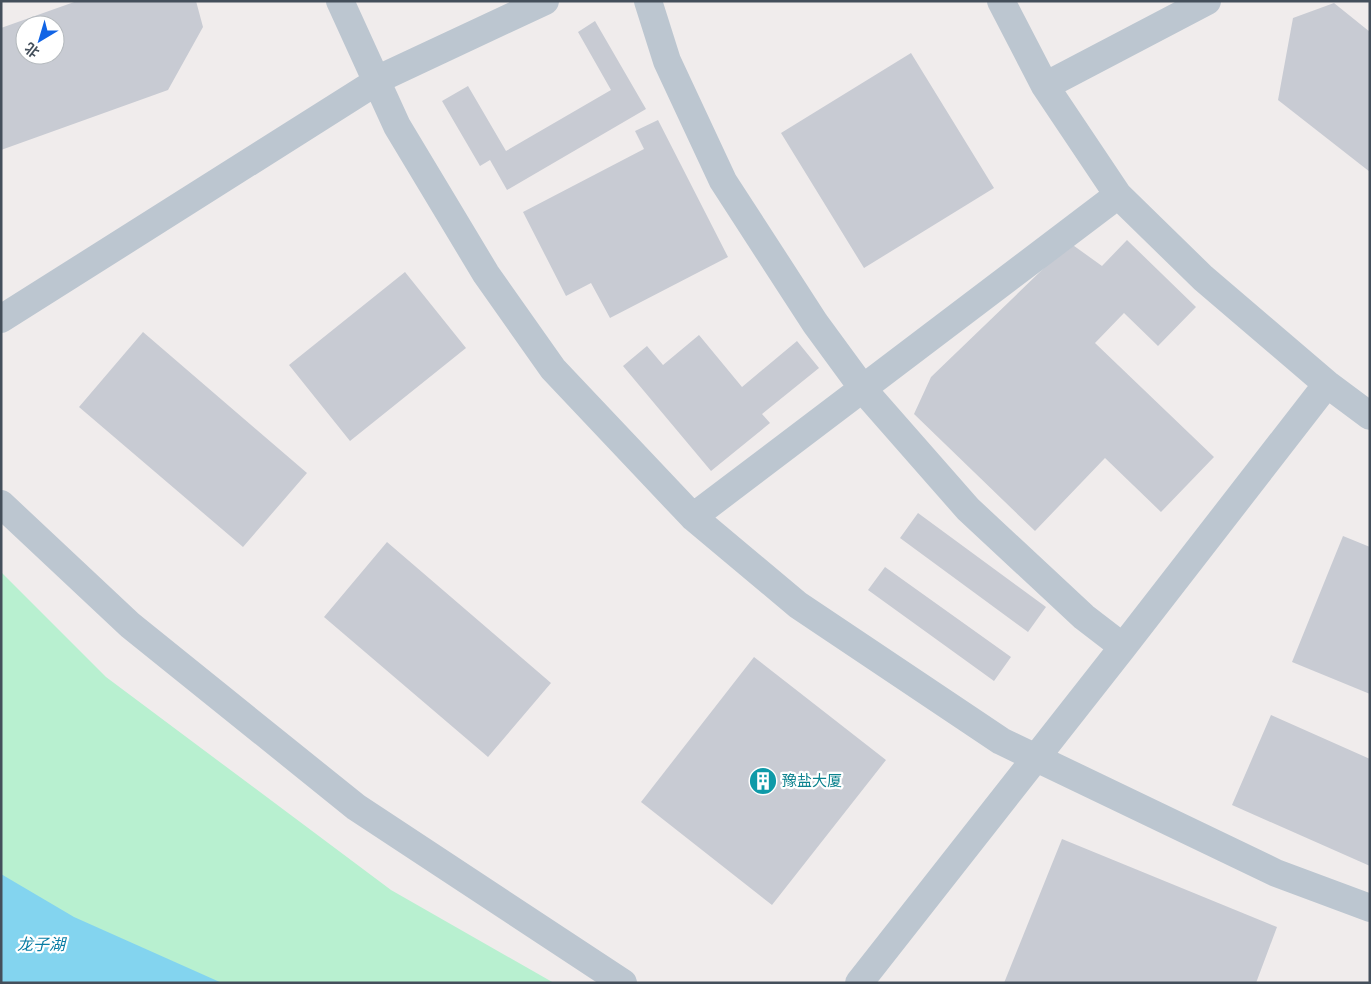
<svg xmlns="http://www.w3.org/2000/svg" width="1371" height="984" viewBox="0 0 1371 984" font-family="Karla,'Noto Sans SC',sans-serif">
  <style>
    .green { fill: #b8f0d0 }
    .water { fill: #83d4ef }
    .building { fill: #c8cbd3; fill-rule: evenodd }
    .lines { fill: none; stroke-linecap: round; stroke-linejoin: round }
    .minor { stroke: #bcc6d0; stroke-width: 28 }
    .labels { text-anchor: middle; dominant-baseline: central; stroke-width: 4.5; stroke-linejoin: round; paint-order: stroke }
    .culture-label { font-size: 15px; fill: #0d838f; stroke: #fff; text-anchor: start }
    .water-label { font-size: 16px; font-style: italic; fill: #077ca4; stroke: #fff }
  </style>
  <rect width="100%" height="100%" fill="#f0ecec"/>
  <path class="green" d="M1,572l105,105 285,213 163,93h-553z"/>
  <path class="water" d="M1,874l73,43 148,66h-221z"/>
  <path class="building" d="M77,1h119l7,26 -35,63 -167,60v-122zM25,25h30v30h-30z
    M1334,3l36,29v140l-92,-72 15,-82z
    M595,21l51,88 -139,81 -17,-30 -10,6 -38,-65 26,-15 38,65 105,-61 -33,-58z
    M911,53l83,135 -130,80 -83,-135z
    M658,120l70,137 -118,61 -19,-35 -25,13 -43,-84 121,-63 -9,-18z
    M1127,240l69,67 -38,39 -34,-33 -29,30 119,114 -53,55 -56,-54 -70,73 -121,-117 17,-37 139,-134 32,23z
    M405,272l61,76 -116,93 -61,-76z
    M143,332l164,141 -64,74 -164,-140z
    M699,335l43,52 55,-46 22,27 -57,46 8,9 -59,48 -88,-105 24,-20 16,19z
    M918,513l128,94 -18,25 -128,-94z
    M1343,536l27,11v147l-78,-32z
    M387,542l164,141 -63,74 -164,-140z
    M885,567l126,90 -17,24 -126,-91z
    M754,657l132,103 -114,145 -131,-103z
    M1271,715l99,44v107l-138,-61z
    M1062,839l215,88 -21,56h-252z"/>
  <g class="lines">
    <path class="minor" d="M340,1l57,125 89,148 67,95 140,148 105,88 203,136 275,132 94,35
      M648,1l19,60 56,120 92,142 52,71 101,115 116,108 39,30
      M1001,1l44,85 73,109 85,83 124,106 43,32
      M1045,86l162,-85
      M1,319l386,-244 158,-74
      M1,504l129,121 226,182 267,176
      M693,517l425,-322
      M859,983l264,-336 204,-263"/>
  </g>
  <defs>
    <symbol id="building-disc" viewBox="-11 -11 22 22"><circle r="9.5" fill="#0f9aa8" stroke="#fff"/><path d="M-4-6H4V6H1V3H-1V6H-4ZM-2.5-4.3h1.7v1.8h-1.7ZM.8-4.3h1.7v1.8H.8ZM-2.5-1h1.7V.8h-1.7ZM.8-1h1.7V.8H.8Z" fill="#fff"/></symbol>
  </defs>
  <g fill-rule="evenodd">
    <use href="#building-disc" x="747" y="765" width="32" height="32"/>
  </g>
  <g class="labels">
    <g class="culture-label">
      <text x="782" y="781">豫盐大厦</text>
    </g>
    <g class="water-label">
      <text x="41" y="944">龙子湖</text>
    </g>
  </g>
  <rect width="1371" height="984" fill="none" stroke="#444f5b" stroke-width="5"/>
  <g transform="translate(40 40) rotate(218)"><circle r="24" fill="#ffffff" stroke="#b4b9bd"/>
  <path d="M0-4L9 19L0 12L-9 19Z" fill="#1164e5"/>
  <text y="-8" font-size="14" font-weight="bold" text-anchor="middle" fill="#444f5b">北</text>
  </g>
</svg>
